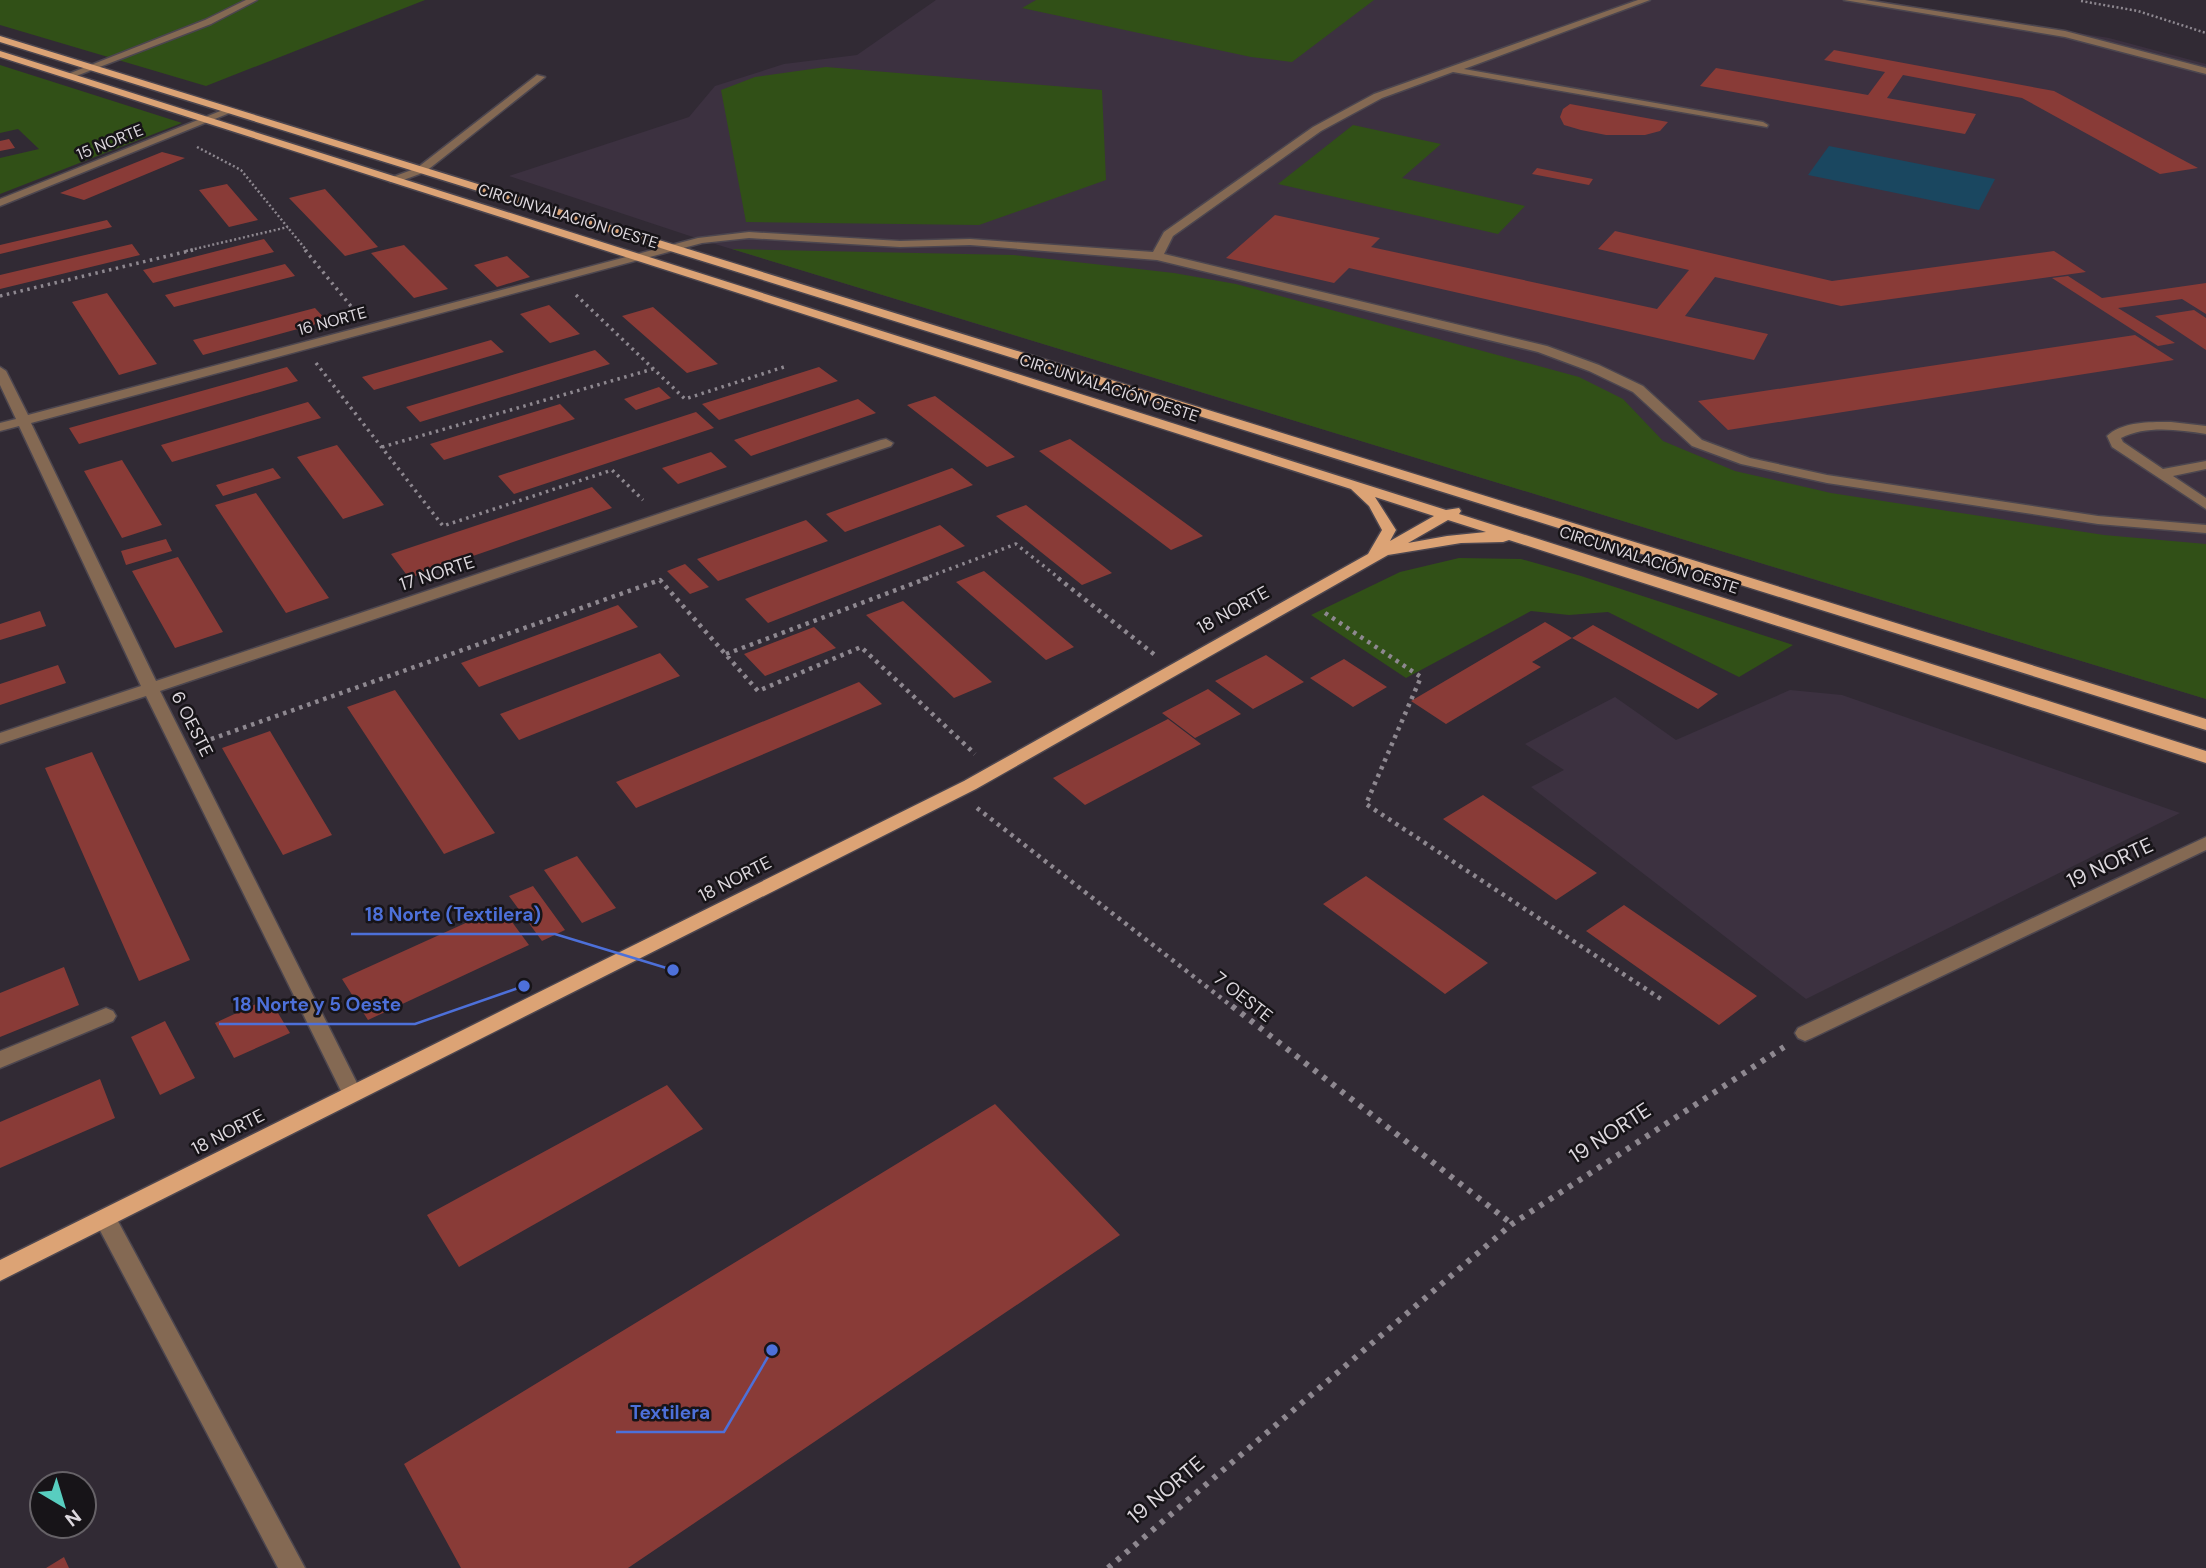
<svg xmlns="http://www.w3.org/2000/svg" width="2206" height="1568" viewBox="0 0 2206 1568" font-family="'DM Sans',sans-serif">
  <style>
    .built { fill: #3c3140 }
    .green { fill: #315017 }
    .water { fill: #1a4760 }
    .building { fill: #893b37 }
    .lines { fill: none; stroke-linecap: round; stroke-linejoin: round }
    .minor-casing { stroke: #4c464f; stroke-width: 3 }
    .major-casing { stroke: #4c464f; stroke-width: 3 }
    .path-far3 { stroke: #8e8890; stroke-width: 2.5; stroke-dasharray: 2 2.5; stroke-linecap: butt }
    .path-far2 { stroke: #8e8890; stroke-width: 3.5; stroke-dasharray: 2.5 4.5; stroke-linecap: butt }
    .path-far1 { stroke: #8e8890; stroke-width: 4.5; stroke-dasharray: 3.5 5; stroke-linecap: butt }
    .path { stroke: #8e8890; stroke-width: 6; stroke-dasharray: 4.5 7; stroke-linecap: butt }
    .minor { fill: #846953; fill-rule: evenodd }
    .major { fill: #dca375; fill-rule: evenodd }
    .labels { text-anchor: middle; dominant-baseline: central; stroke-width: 5; stroke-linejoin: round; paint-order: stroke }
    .far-street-label { font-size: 16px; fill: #dcd7dd; stroke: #171418 }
    .street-label { font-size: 18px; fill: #dcd7dd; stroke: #171418 }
    .near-street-label { font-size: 21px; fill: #dcd7dd; stroke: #171418 }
    .leader { fill: none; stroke: #4d70d9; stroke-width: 2.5 }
    .callout-dot { fill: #4d70d9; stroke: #171418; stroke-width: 2.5 }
    .callout-label { font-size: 19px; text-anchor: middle; font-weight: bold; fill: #4d70d9; stroke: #171418; stroke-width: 5; stroke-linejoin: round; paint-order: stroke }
  </style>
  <rect width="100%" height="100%" fill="#312a34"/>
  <path class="built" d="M936,0h940l233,38 97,26v635l-1504,-459 -193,-64 180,-59 26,-31 69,-22 73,-9z
    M1790,690l52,5 338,118 -374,186 -275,-212 33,-17 -39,-26 90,-47 61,43z"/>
  <path class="green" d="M0,0h425l-219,86 -206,-61z
    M1036,0h338l-82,62 -41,-5 -229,-49z
    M0,65l182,58 -182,71v-36l39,-9 -21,-20 -18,4z
    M826,67l276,23 4,90 -127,45 -233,-3 -25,-132 34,-13z
    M1353,125l88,19 -39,34 123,28 -27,28 -220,-50z
    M732,249l282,6 160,18 62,11 343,93 44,22 40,42 72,30 96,22 273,42 102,9v155z
    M1459,558l62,1 60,17 212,69 -54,32 -131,-65 -39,3 -38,-4 -125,67 -95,-63 89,-43z"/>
  <path class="water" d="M1829,146l166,33 -16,31 -171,-35z"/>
  <path class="building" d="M1834,50l220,41 144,77 -38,6 -138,-76 -119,-23 -16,23 89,16 -11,20 -265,-48 16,-18 152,27 17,-23 -61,-12z
    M1570,104l98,18 -8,9 -15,4h-39l-25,-5 -17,-5 -4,-8 3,-8z
    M9,139l6,9 -15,3v-10z
    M162,152l23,6 -101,42 -24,-7z
    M1537,168l56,11 -4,6 -57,-11z
    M227,184l31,36 -29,7 -30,-37z
    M325,189l53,58 -33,9 -56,-58z
    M1275,215l105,23 -9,9 286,62 32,-39 -91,-21 17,-18 217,50 222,-30 32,21 -245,34 -126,-29 -30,39 83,18 -14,26 -405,-92 -15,15 -108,-25z
    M107,220l5,7 -112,27v-9z
    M264,239l10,13 -121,31 -10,-13z
    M132,244l8,11 -140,34v-14z
    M404,245l44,44 -34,9 -43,-45z
    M507,256l23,21 -33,10 -23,-22z
    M285,264l10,12 -121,31 -9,-12z
    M2068,276l34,22 104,-15v31l-24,-15 -64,9 57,35 -17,3 -106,-68z
    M107,293l50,71 -38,11 -47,-73z
    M549,305l31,29 -30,9 -30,-29z
    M653,307l65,57 -31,9 -65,-57z
    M315,308l12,13 -124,34 -10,-15z
    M2194,310l12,8v32l-51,-34z
    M2135,335l39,25 -446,70 -30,-29z
    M491,340l13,12 -130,38 -12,-13z
    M595,350l15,14 -190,58 -14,-15z
    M287,367l11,14 -219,63 -10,-16z
    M819,367l19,14 -119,39 -17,-16z
    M659,387l12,11 -35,12 -12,-11z
    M935,396l80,61 -28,10 -80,-62z
    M858,399l18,14 -125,43 -17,-16z
    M308,402l13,16 -149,44 -11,-17z
    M560,404l15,15 -131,41 -14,-16z
    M696,412l18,16 -200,66 -16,-18z
    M1070,439l133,97 -32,14 -132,-99z
    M337,445l47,60 -41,14 -46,-62z
    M711,452l16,15 -49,17 -16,-16z
    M122,460l40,65 -40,13 -38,-67z
    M273,468l8,10 -58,18 -7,-11z
    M952,468l21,17 -128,47 -19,-18z
    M592,487l20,21 -203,70 -18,-24z
    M256,493l73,105 -43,15 -71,-108z
    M1026,505l86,68 -30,12 -86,-69z
    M806,520l22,21 -110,40 -21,-22z
    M940,525l25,21 -197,77 -23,-24z
    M166,539l6,12 -46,14 -5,-14z
    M178,557l45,75 -48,16 -43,-77z
    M685,564l24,23 -19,7 -23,-23z
    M984,571l90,76 -28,13 -90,-78z
    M903,601l89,81 -38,16 -88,-83z
    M618,605l20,22 -159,60 -18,-24z
    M40,611l6,15 -46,14v-16z
    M1545,622l27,16 -40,24 9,5 -95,57 -35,-23z
    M1593,625l125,69 -20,15 -126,-71z
    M814,627l22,21 -71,28 -21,-22z
    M660,653l20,23 -161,64 -19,-26z
    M1266,655l38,27 -51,27 -38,-28z
    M1344,659l43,28 -34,20 -43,-29z
    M58,665l8,18 -66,22v-21z
    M859,682l23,22 -246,104 -20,-26z
    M1208,689l33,25 -46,24 -33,-25z
    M395,690l100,143 -51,21 -97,-147z
    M1168,719l33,25 -116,61 -32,-27z
    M270,731l62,104 -49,20 -61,-107z
    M92,752l98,208 -51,21 -94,-213z
    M1483,795l114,78 -41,27 -113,-81z
    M577,856l39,52 -34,15 -38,-53z
    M1366,876l122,87 -43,31 -122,-90z
    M533,886l32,44 -23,11 -33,-45z
    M1624,905l133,91 -38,29 -133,-94z
    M501,907l28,38 -161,75 -26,-41z
    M64,967l15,38 -79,32v-44z
    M269,998l21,35 -56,25 -19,-35z
    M165,1021l30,57 -35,17 -29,-58z
    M100,1079l15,39 -115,50v-46z
    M667,1085l36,44 -244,138 -32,-52z
    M995,1104l125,131 -492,333h-167l-57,-104z
    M64,1557l5,11h-23z"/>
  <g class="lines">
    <defs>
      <path id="minor" d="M246,0h11l-46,24 -140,54 -8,-2 142,-56z
        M1638,0h12l-186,69 299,53 5,3 -1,2 -314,-55 -71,26 -61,33 -148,105 -9,18 383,92 52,19 44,21 59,54 48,18 77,17 271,41 108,9v8l-108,-9 -271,-41 -86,-19 -49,-18 -59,-54 -44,-21 -51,-19 -381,-92 -187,-15 -70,2 -151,-9 -47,5 -671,180 125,258 725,-241 5,-1 7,4 -2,3 -731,245 202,402 -3,6 -7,2 -7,-2 -199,-403 -146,48v-11l141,-47 -122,-260 -19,5v-8l16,-4 -16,-34v-18l6,4 22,44 670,-177 51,-6 151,9 70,-2 183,13 11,-20 149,-105 61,-33z
        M1844,0h21l200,31 141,37v6l-141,-37z
        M537,75l8,2 -120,95 -27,10h-8v-4l27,-10z
        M228,108l9,2 -237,96v-7z
        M2171,422l35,4v8c-27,-4 -59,-9 -85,4l2,4 40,27 43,-8v8l-33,7 33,22v11l-94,-62 -5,-11c16,-15 44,-14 64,-14z
        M2206,837v13l-394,188 -7,3 -7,-3 -3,-5 3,-5z
        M106,1008l7,3 3,5 -3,5 -113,47v-17z
        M105,1210l8,2 192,356h-27l-184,-349 3,-7z"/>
      <path id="major" d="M0,36l2206,683v11l-2206,-688z
        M0,51l1446,459 13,-2 2,3 -2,3 747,237v12l-697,-223 -6,2 -42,1 -73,12 -412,234 -976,492v-21l964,-479 404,-227 14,-24 -13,-24 -18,-17 -1351,-432zM1375,497l59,19 -44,25 6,-11zM1448,520l38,12 -39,4 -39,7z"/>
    </defs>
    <use href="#minor" class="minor-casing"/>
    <use href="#major" class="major-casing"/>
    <path class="path-far3" d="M2081,1l57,10 68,22
      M197,147l44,23 66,81
      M186,251l102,-24"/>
    <path class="path-far2" d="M305,250l49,60
      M576,295l109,104 102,-33
      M0,296l193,-46
      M316,363l127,163 169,-56 31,30
      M382,447l271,-78
      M923,579l93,-35 44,35"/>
    <path class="path-far1" d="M1058,578l97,77
      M1325,613l96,64 -55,127 295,195
      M726,654l202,-76
      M203,742l457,-162 98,111 103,-44 114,107
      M977,808l257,200"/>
    <path class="path" d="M1232,1006l280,218
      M1108,1568l404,-344 272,-177"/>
    <use href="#minor" class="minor"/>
    <use href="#major" class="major"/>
  </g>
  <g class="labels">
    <g class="far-street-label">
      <text transform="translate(110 142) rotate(-22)">15 NORTE</text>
      <text transform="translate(568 216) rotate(17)">CIRCUNVALACIÓN OESTE</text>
      <text transform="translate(332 321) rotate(-15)">16 NORTE</text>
      <text transform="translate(1109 388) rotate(18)">CIRCUNVALACIÓN OESTE</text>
      <text transform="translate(1649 560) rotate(18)">CIRCUNVALACIÓN OESTE</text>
    </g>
    <g class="street-label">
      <text transform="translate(437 573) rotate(-18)">17 NORTE</text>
      <text transform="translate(1233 610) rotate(-29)">18 NORTE</text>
      <text transform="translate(192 724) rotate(63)">6 OESTE</text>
      <text transform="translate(735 879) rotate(-27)">18 NORTE</text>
      <text transform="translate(1243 997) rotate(38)">7 OESTE</text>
      <text transform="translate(228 1132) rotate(-27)">18 NORTE</text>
    </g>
    <g class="near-street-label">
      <text transform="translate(2110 863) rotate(-25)">19 NORTE</text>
      <text transform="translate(1610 1133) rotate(-33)">19 NORTE</text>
      <text transform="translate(1166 1490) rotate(-40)">19 NORTE</text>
    </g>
  </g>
  <path class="leader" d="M673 970L555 934H351M524 986L415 1024H219M772 1350L724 1432H616"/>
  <g class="callout-dot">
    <circle cx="673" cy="970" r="7"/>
    <circle cx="524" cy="986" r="7"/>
    <circle cx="772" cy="1350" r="7"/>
  </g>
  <g class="callout-label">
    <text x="453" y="921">18 Norte (Textilera)</text>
    <text x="317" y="1011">18 Norte y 5 Oeste</text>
    <text x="670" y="1419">Textilera</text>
  </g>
  <g transform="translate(63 1505) rotate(142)"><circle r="33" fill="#171418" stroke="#666267" stroke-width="2"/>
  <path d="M0-5L12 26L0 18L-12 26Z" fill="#58cec0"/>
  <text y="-10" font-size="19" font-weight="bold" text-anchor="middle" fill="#dcd7dd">N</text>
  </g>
</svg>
